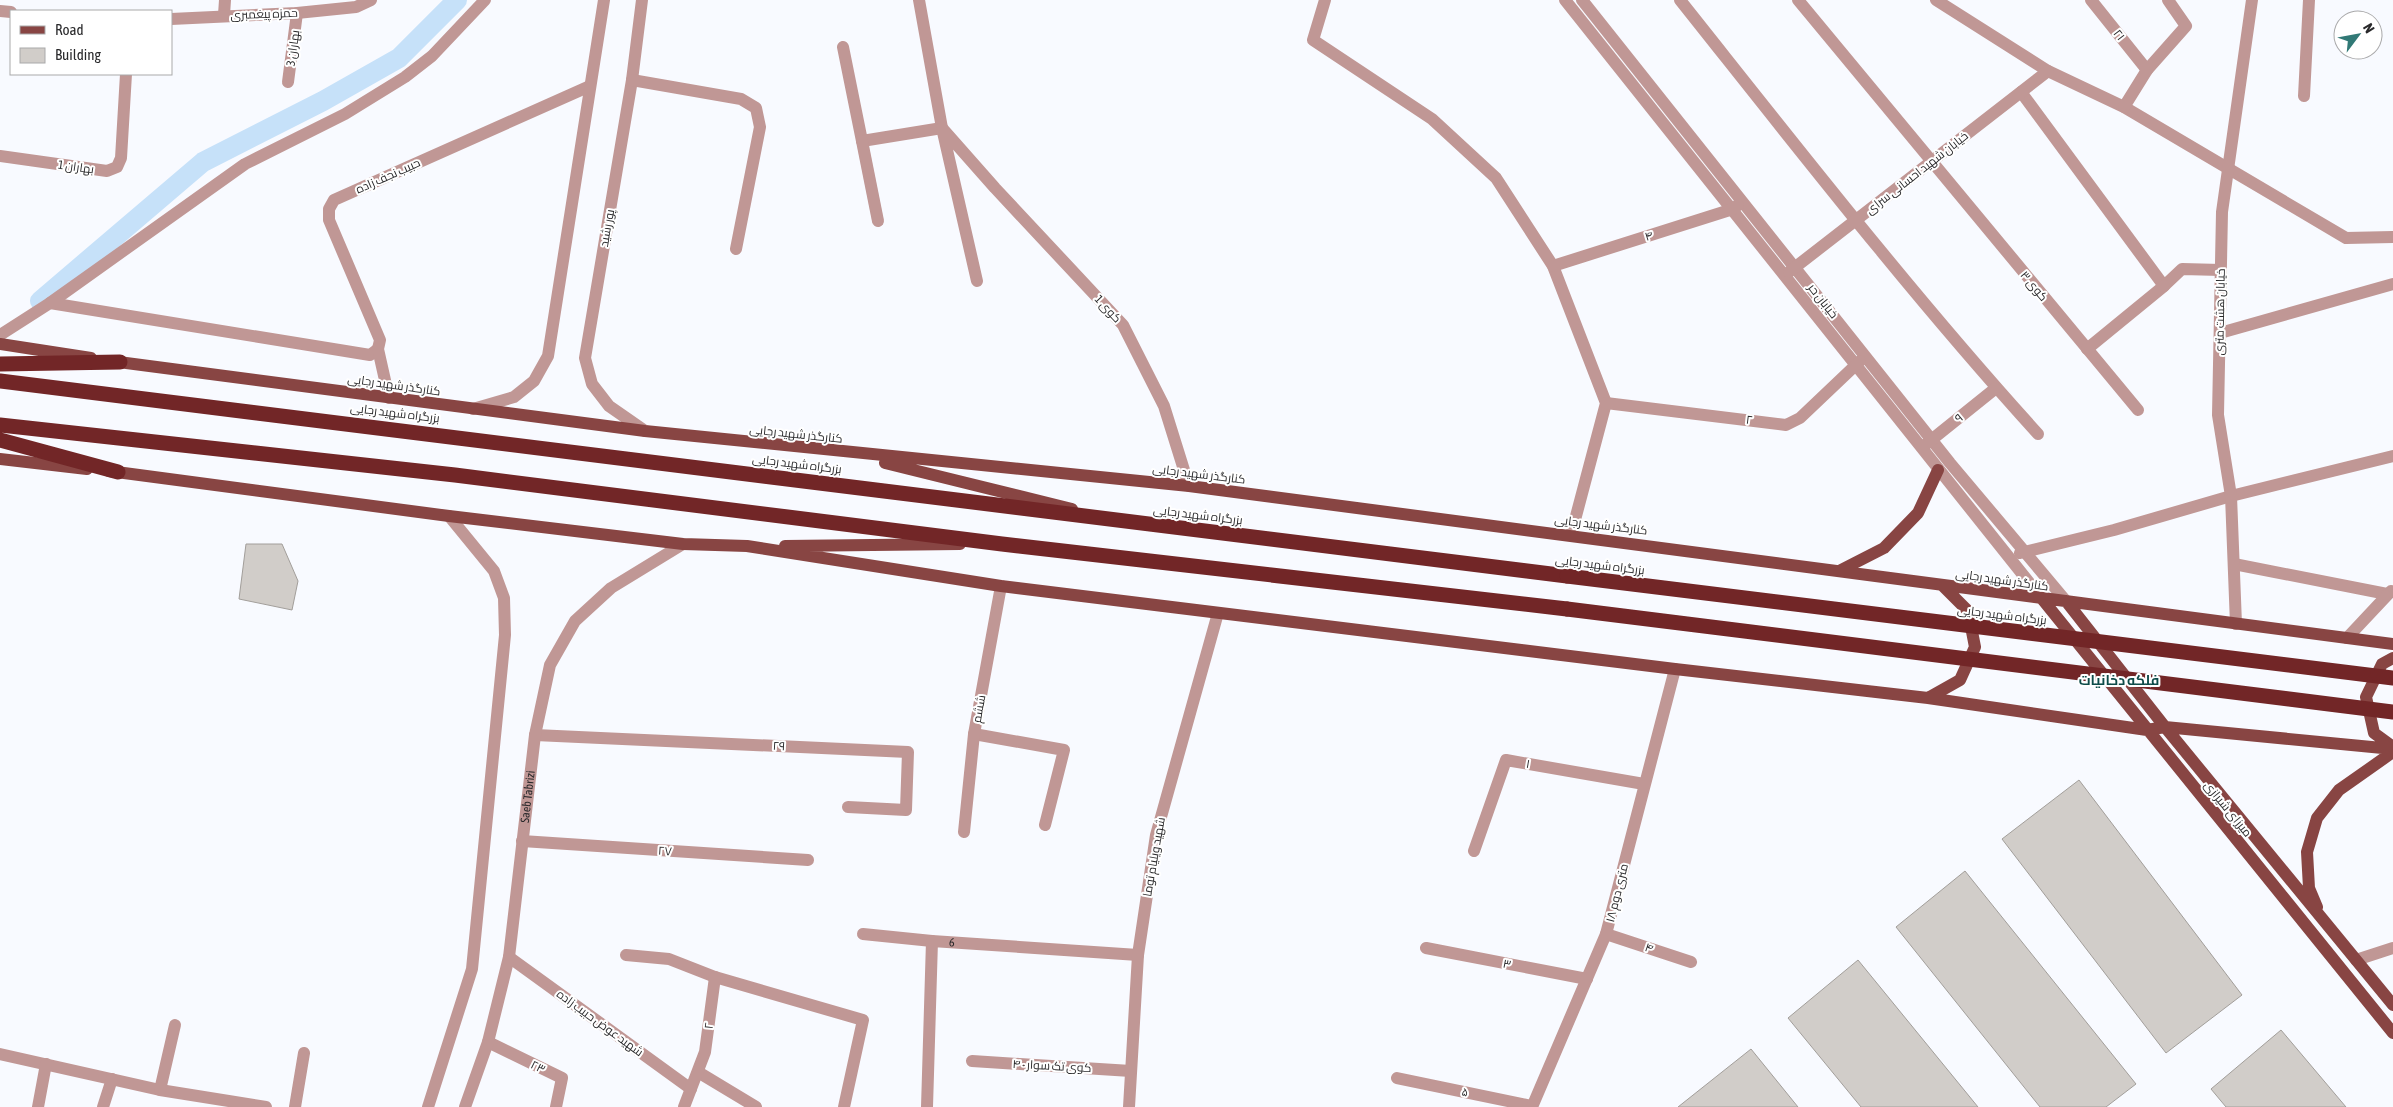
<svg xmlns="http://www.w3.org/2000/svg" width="2393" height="1107" viewBox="0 0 2393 1107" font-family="'Asap Condensed',Cairo,sans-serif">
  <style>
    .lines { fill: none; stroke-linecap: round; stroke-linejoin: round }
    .canal { stroke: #c6e1f9; stroke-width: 20 }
    .building { fill: #d1cdc9; stroke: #a29e9a }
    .minor { stroke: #c09795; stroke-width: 12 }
    .major { stroke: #884543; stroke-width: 12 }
    .highway { stroke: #722627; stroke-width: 15 }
    .highway-bridge { stroke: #722627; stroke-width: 15 }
    .labels { text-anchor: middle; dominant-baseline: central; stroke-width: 4; stroke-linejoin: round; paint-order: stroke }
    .street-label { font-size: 12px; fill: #29292b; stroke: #fff }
    .neighbourhood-label { font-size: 14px; font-weight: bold; fill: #0e4c4a; stroke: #fff }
  </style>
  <rect width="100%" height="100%" fill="#f8faff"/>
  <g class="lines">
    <path class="canal" d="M40,301l163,-139 120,-61 76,-43 58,-58"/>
  </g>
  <path class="building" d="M246,544h36l16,37 -6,29 -53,-11z
    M2079,780l163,215 -76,58 -164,-214z
    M1965,871l171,213 -30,23h-66l-144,-180z
    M1858,960l120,147h-117l-73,-89z
    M2281,1030l65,77h-120l-15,-18z
    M1751,1049l47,58h-120z"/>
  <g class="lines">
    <g class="minor">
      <path d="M642,0l-10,80 -47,278 7,26 17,22 36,25"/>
      <path d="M1325,0l-12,40 119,79 64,59 57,88 53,137 -35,132"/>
      <path d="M1565,0l478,600"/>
      <path d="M1582,0l368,463 116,138"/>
      <path d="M1680,0c117,147 232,295 358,434"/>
      <path d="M1798,0l340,410"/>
      <path d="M1936,0l112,71 76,36 222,131 47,-1"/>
      <path d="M2091,0l56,70"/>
      <path d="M0,11l11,1"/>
      <path d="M224,15l1,-15"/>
      <path d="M171,19l126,-6 59,-6 15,-7"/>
      <path d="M843,47l19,94 80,-13 -23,-128"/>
      <path d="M632,80l109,19 15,9 4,19 -24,122"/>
      <path d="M288,82l9,-69"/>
      <path d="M2021,92l143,194 18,-17 39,1"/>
      <path d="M2304,96l5,-96"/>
      <path d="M2124,107l23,-37 39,-44 -18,-26"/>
      <path d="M862,141l16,80"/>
      <path d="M0,156l107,15 10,-4 4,-9 5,-84"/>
      <path d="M1553,266l180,-57 5,-4"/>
      <path d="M1789,272l259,-201"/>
      <path d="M977,281l-35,-153 53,60 128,137 41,81 25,80"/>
      <path d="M50,303l195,-139 100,-50 60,-37 27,-21 53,-56"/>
      <path d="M2220,333l173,-49"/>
      <path d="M0,335l50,-32 320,52 8,-6"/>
      <path d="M2087,349l77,-63"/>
      <path d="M389,398l-11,-49 2,-9 -51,-120v-11l5,-9 256,-114"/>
      <path d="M1606,403l180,22 14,-7 60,-57"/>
      <path d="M473,409l41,-12 20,-16 14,-25 56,-356"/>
      <path d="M1925,445l71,-57"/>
      <path d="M2020,553l94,-23 117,-34 162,-40"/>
      <path d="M2234,564l153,30"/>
      <path d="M2236,624l-5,-128 -13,-81 4,-203 30,-212"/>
      <path d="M2347,638l44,-47"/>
      <path d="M974,734l90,16 -19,75"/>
      <path d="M535,735l373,17 -2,58 -58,-3"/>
      <path d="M964,832l10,-98 27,-148"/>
      <path d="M522,841l286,19"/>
      <path d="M1474,851l32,-91 138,24"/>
      <path d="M863,934l69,7"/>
      <path d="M1606,934l85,28"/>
      <path d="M1426,948l161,31"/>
      <path d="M626,955l43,4 46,18 148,43 -19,87"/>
      <path d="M509,957l182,132"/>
      <path d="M2356,960l37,-12"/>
      <path d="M488,1042l74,36 -6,29"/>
      <path d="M0,1054l160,36 106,17"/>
      <path d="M972,1061l159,10"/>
      <path d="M698,1072l58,35"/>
      <path d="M1397,1078l135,28"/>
      <path d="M160,1090l15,-65"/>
      <path d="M38,1107l8,-43"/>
      <path d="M103,1107l9,-28"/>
      <path d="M295,1107l9,-54"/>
      <path d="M428,1107l44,-138 33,-334 -1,-37 -10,-27 -45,-55"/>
      <path id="s1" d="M465,1107l23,-65 21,-85 26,-222 15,-70 25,-44 36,-33 72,-44"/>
      <path d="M684,1107l21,-55 10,-75"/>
      <path id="s2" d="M927,1107l5,-166 206,14"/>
      <path d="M1129,1107l9,-152 18,-120 62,-222"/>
      <path d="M1532,1107l74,-173 69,-265"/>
    </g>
    <path class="major" d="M0,344l91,14
      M111,361l534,70 544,55 1204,158
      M0,459l87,10
      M885,463l187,46
      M109,471l340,45 234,28 64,2 254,40 674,83 253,29 219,32 18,-3 228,22
      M785,546l175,-2
      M1841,570l43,-22 34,-35 20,-43
      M2043,600l350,433
      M2066,601l99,126 228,278
      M2393,658l-11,6 -16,33 8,36 19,14
      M1928,698l32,-18 15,-33 -7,-36 -26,-26
      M2317,907l-8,-19 -2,-36 10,-34 22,-28 54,-38"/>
    <path class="highway" d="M0,364l120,-2
      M0,381l1567,195
      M0,425l455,50 547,69 565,65
      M0,440l118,32"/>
    <path class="highway-bridge" d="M1567,576l826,102
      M1567,609l826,103"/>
  </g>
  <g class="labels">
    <g class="street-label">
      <text transform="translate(264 14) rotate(-2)">حمزه پیغمبری</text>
      <text transform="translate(2119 35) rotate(52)">۲۱</text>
      <text transform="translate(293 48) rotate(-82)">بهاران 3</text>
      <text transform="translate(76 167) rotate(8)">بهاران 1</text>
      <text transform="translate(1917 173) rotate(-38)">خیابان شهید احسانی سرای</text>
      <text transform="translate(388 176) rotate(-24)">حبیب نجف زاده</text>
      <text transform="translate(607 228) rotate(-80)">پور رشید</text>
      <text transform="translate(1649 236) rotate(-17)">۴</text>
      <text transform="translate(2034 286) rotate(50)">کوی ۳</text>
      <text transform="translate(1823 301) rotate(52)">خیابان حر</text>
      <text transform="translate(1108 309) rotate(47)">کوی 1</text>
      <text transform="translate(2220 312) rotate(-89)">خیابان هشت متری</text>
      <text transform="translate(394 385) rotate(8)">کنارگذر شهید رجایی</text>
      <text transform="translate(395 413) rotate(7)">بزرگراه شهید رجایی</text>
      <text transform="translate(1959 418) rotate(-39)">۹</text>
      <text transform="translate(1749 420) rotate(7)">۲</text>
      <text transform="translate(796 434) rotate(6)">کنارگذر شهید رجایی</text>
      <text transform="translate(797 464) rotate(7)">بزرگراه شهید رجایی</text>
      <text transform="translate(1199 474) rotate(7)">کنارگذر شهید رجایی</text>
      <text transform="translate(1198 515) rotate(7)">بزرگراه شهید رجایی</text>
      <text transform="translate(1601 525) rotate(7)">کنارگذر شهید رجایی</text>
      <text transform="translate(1600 565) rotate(7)">بزرگراه شهید رجایی</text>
      <text transform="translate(2002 580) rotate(8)">کنارگذر شهید رجایی</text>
      <text transform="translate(2002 615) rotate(7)">بزرگراه شهید رجایی</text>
      <text transform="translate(979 709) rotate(-80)">ششم</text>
      <text transform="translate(779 746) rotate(3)">۲۹</text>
      <text transform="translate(1528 764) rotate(10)">۱</text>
      <text stroke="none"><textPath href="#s1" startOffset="318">Saeb Tabrizi</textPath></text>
      <text transform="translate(2228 809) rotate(51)">میرزای شیرازی</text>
      <text transform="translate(665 851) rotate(4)">۲۷</text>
      <text transform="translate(1154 857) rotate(-80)">شهید ویلیام توما</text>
      <text transform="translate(1617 893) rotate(-76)">۱۸ متری دوم</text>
      <text stroke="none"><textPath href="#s2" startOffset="186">6</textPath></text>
      <text transform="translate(1649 948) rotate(19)">۴</text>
      <text transform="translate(1507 964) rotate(11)">۳</text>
      <text transform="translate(600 1023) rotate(36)">شهید عوض حبیب زاده</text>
      <text transform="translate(709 1026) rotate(-83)">۲</text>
      <text transform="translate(1052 1066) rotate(3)">۴ - کوی تک سوار</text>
      <text transform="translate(538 1067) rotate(26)">۲۳</text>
      <text transform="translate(1465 1092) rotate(12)">۵</text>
    </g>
    <g class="neighbourhood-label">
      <text x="2119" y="680">فلکه دخانیات</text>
    </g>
  </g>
  <rect x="10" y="10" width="162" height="65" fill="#ffffff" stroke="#a9a9aa"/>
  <rect x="20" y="26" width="25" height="8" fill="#884543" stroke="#a9a9aa"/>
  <text x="55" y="35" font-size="15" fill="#29292b">Road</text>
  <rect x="20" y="48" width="25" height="15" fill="#d1cdc9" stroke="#a9a9aa"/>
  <text x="55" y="60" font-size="15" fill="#29292b">Building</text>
  <g transform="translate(2358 35) rotate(58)"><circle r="24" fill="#ffffff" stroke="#a9a9aa"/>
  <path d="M0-4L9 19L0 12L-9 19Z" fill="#317976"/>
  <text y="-8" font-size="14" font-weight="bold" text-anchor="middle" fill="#29292b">N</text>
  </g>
</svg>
